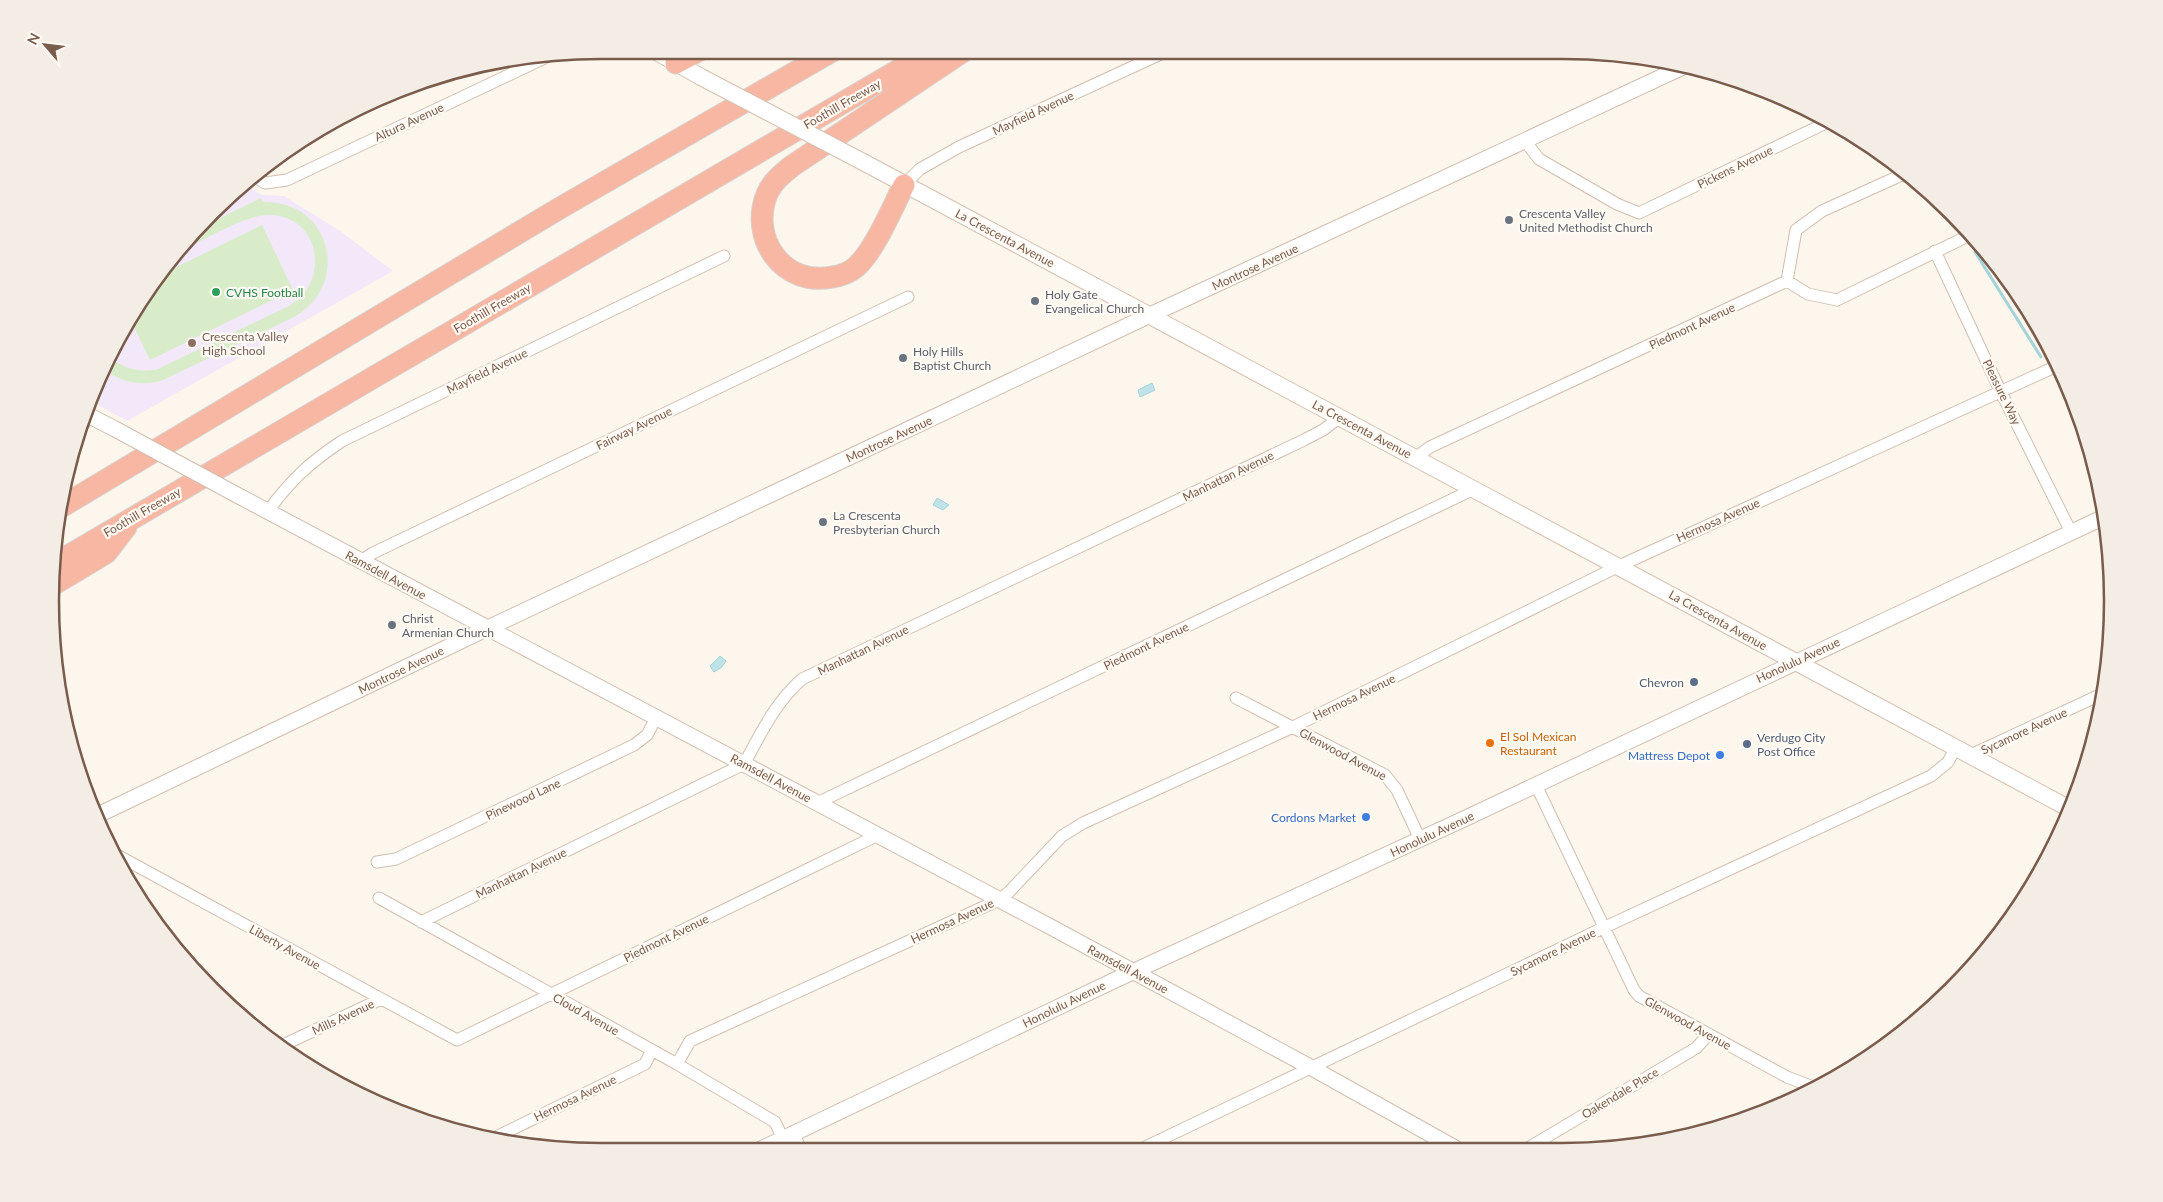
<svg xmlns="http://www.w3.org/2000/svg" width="2163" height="1202" viewBox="0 0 2163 1202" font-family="Lato,sans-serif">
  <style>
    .education { fill: #f3e8fa }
    .green { fill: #d8ecc9 }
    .water { fill: #bfe3e8; stroke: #a5d3da }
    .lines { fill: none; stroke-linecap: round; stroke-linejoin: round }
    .stream { stroke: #a5d3da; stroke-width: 3 }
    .minor-casing { stroke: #d1beb0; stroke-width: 13 }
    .tertiary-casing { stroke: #d1beb0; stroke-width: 17 }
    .secondary-casing { stroke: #d6c0b0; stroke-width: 18 }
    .motorway-casing { stroke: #dad1cd; stroke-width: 23 }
    .minor { stroke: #fff; stroke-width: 11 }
    .tertiary { stroke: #fff; stroke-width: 15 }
    .secondary { stroke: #fff; stroke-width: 16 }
    .motorway { stroke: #f7b7a3; stroke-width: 21 }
    .tertiary-bridge-casing { stroke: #d1beb0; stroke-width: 17; stroke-linecap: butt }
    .secondary-bridge-casing { stroke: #d6c0b0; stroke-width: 18; stroke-linecap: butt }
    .tertiary-bridge { stroke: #fff; stroke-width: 15 }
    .secondary-bridge { stroke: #fff; stroke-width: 16 }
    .worship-dot { fill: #6b7280; stroke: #fffaf3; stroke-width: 2 }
    .leisure-dot { fill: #2e9e5b; stroke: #fffaf3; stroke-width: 2 }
    .education-dot { fill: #8d6e63; stroke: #fffaf3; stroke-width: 2 }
    .service-dot { fill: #5c6f8a; stroke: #fffaf3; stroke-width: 2 }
    .food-dot { fill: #e8710a; stroke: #fffaf3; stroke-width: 2 }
    .shop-dot { fill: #3f7fe0; stroke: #fffaf3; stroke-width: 2 }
    .labels { text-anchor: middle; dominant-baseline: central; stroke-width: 4.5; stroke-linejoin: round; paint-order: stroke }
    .street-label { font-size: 12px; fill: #7a5c4d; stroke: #fffaf3 }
    .worship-label { font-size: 12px; fill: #5b616d; stroke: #fffaf3; text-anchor: start }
    .leisure-label { font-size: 12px; fill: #27864d; stroke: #fffaf3; text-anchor: start }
    .education-label { font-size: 12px; fill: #785e54; stroke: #fffaf3; text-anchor: start }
    .service-label { font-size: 12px; fill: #4e5e75; stroke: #fffaf3; text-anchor: end }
    .food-label { font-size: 12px; fill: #c56008; stroke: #fffaf3; text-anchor: start }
    .shop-label { font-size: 12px; fill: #366cbe; stroke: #fffaf3; text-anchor: end }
    .rim { fill: none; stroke: #7a5c4d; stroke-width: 2.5 }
  </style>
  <rect width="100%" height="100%" fill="#fdf6ec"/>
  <path class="education" d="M244,184l18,11 22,1 56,35 53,40 -266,150 -38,-21 3,-10 51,-95 44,-58z"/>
  <path class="green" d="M261,198l2,4c68,-2 89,82 31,115l-133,64c-21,5 -41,2 -57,-13l6,-11c14,12 29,16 48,12l131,-63c43,-25 31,-92 -21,-91 -24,0 -71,29 -95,40l21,-24z
    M262,225l31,65 -143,70 -20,-41 13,-24 13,-18z"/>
  <path class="water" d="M1152,383l3,7 -15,7 -2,-7z
    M937,498l12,7 -6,5 -10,-5z
    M720,656l6,5 -4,6 -8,5 -4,-6z"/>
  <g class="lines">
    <path class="stream" d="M1950,213l10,16
      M1975,252l66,105
      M2056,378l19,28"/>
    <defs>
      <path id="minor" d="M1525,141l14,18 78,45 22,9 191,-92
        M253,176l12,7 22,-3 264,-125
        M904,185l16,-16 39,-22 208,-96
        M1935,251l63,135 73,146
        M1787,281l9,-51 26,-19 84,-38
        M77,433l13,-17
        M1415,458l15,-11 357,-166 21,13 29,6 133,-65
        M268,511c23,-31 41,-48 74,-70l382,-185
        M361,561l12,-8 535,-256
        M1236,698l149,77 12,15 23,49
        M1971,755l133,-62
        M1536,785l98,205 5,6 148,81 26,10
        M817,803l657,-314
        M115,854l342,186 419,-204
        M377,862l19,-3 238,-114 13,-10 9,-17
        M379,898l298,166 98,58 8,17
        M421,922l323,-158c18,-32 30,-60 58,-85l502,-239 19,-10 17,-13
        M279,1047l102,-48
        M677,1064l13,-23 309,-141 10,-8 53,-56 21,-13 210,-96 326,-161 440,-201
        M794,1134l7,16
        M492,1139l153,-75 7,-14
        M1528,1148l168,-100 13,-14
        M1141,1149l462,-221 328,-152 17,-14 8,-15"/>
      <path id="tertiary" d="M84,413l31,16
        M237,495l812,431 263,142 143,80
        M94,817l373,-179 681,-322 537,-250
        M759,1150l354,-169 353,-163 638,-301"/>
      <path id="secondary" d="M653,50l48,27
        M865,163l1205,646"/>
      <path id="motorway" d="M676,63l24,-13
        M904,185c-12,23 -29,65 -48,82 -6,5 -16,9 -24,10 -49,10 -83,-39 -65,-83 5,-12 15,-20 25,-28l173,-116
        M61,507l499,-299 274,-158
        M51,566l882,-516
        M51,586l55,-33 20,-26"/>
    </defs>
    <use href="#minor" class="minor-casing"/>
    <use href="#tertiary" class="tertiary-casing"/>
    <use href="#secondary" class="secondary-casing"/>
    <use href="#motorway" class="motorway-casing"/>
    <use href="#minor" class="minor"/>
    <use href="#tertiary" class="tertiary"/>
    <use href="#secondary" class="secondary"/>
    <use href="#motorway" class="motorway"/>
    <defs>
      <path id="tertiary-bridge" d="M115,429l122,66"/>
      <path id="secondary-bridge" d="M701,77l164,86"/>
    </defs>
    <use href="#tertiary-bridge" class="tertiary-bridge-casing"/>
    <use href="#secondary-bridge" class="secondary-bridge-casing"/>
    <use href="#tertiary-bridge" class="tertiary-bridge"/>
    <use href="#secondary-bridge" class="secondary-bridge"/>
  </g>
  <g class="worship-dot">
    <circle cx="1509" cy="220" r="5"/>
    <circle cx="1035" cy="301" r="5"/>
    <circle cx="903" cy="358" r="5"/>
    <circle cx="823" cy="522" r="5"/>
    <circle cx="392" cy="625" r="5"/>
  </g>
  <circle class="leisure-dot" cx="216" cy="292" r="5"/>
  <circle class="education-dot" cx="192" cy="343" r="5"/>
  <g class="service-dot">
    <circle cx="1694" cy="682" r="5"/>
    <circle cx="1747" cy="744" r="5"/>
  </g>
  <circle class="food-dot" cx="1490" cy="743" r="5"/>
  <g class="shop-dot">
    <circle cx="1720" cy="755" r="5"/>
    <circle cx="1366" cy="817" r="5"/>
  </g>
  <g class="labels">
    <g class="street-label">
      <text transform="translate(842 104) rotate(-30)">Foothill Freeway</text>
      <text transform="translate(1033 113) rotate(-25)">Mayfield Avenue</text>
      <text transform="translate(409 122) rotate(-25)">Altura Avenue</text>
      <text transform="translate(1735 167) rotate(-26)">Pickens Avenue</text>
      <text transform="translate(1005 238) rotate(28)">La Crescenta Avenue</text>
      <text transform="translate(1255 267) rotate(-25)">Montrose Avenue</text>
      <text transform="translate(492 308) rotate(-30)">Foothill Freeway</text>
      <text transform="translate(1692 326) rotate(-25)">Piedmont Avenue</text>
      <text transform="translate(487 371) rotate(-26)">Mayfield Avenue</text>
      <text transform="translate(2002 392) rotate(64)">Pleasure Way</text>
      <text transform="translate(634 428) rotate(-26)">Fairway Avenue</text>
      <text transform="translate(1362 429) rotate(28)">La Crescenta Avenue</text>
      <text transform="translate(889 439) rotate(-25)">Montrose Avenue</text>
      <text transform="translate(1228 476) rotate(-26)">Manhattan Avenue</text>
      <text transform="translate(142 512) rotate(-30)">Foothill Freeway</text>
      <text transform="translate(1718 520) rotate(-24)">Hermosa Avenue</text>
      <text transform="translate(386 575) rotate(28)">Ramsdell Avenue</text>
      <text transform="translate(1718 620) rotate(29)">La Crescenta Avenue</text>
      <text transform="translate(1146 646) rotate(-26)">Piedmont Avenue</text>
      <text transform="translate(863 650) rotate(-26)">Manhattan Avenue</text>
      <text transform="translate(1798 660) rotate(-25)">Honolulu Avenue</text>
      <text transform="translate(401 670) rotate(-26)">Montrose Avenue</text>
      <text transform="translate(1354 697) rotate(-26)">Hermosa Avenue</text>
      <text transform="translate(2024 731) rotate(-25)">Sycamore Avenue</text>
      <text transform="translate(1343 754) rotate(28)">Glenwood Avenue</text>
      <text transform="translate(771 778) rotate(28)">Ramsdell Avenue</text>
      <text transform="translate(523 799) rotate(-25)">Pinewood Lane</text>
      <text transform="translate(1432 834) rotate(-25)">Honolulu Avenue</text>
      <text transform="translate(521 873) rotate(-26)">Manhattan Avenue</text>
      <text transform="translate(952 921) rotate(-25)">Hermosa Avenue</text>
      <text transform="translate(666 938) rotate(-26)">Piedmont Avenue</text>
      <text transform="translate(285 947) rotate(29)">Liberty Avenue</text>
      <text transform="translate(1553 952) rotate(-26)">Sycamore Avenue</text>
      <text transform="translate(1128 969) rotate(28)">Ramsdell Avenue</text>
      <text transform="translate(1064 1004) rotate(-26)">Honolulu Avenue</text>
      <text transform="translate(586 1014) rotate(29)">Cloud Avenue</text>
      <text transform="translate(343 1017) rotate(-25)">Mills Avenue</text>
      <text transform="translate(1688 1023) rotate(29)">Glenwood Avenue</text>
      <text transform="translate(1620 1093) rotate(-31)">Oakendale Place</text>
      <text transform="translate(575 1098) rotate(-26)">Hermosa Avenue</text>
    </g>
    <g class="worship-label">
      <text x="1519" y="213">Crescenta Valley<tspan x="1519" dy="14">United Methodist Church</tspan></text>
      <text x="1045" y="294">Holy Gate<tspan x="1045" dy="14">Evangelical Church</tspan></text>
      <text x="913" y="351">Holy Hills<tspan x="913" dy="14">Baptist Church</tspan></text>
      <text x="833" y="515">La Crescenta<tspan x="833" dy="14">Presbyterian Church</tspan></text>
      <text x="402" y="618">Christ<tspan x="402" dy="14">Armenian Church</tspan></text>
    </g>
    <g class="leisure-label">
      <text x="226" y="292">CVHS Football</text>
    </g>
    <g class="education-label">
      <text x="202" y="336">Crescenta Valley<tspan x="202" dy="14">High School</tspan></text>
    </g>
    <g class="service-label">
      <text x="1684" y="682">Chevron</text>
      <text x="1757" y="737" text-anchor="start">Verdugo City<tspan x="1757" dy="14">Post Office</tspan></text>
    </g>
    <g class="food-label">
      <text x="1500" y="736">El Sol Mexican<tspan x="1500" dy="14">Restaurant</tspan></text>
    </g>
    <g class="shop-label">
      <text x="1710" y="755">Mattress Depot</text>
      <text x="1356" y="817">Cordons Market</text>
    </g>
  </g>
  <path d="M0 0H2163V1202H0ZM601 59H1562A542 542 0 0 1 2104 601V601A542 542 0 0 1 1562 1143H601A542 542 0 0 1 59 601V601A542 542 0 0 1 601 59Z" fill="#f4ede6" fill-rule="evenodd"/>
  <path class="rim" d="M601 59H1562A542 542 0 0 1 2104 601V601A542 542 0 0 1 1562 1143H601A542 542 0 0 1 59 601V601A542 542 0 0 1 601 59Z"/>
  <g transform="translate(45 45) rotate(298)" stroke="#fffaf3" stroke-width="4" paint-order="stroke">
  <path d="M0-4L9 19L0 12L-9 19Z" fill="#7a5c4d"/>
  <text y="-8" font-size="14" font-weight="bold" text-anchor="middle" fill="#7a5c4d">N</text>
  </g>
</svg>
